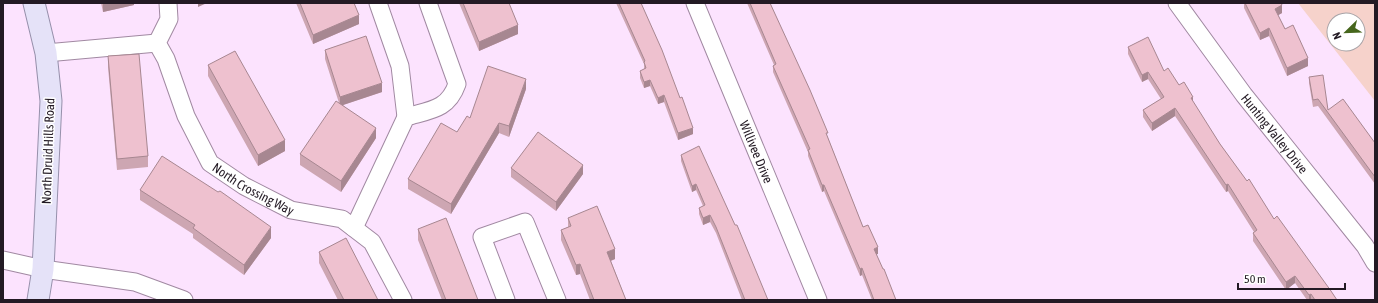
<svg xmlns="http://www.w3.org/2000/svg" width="1378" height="303" viewBox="0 0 1378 303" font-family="'Asap Condensed',sans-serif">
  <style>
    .green { fill: #f6d2cb; fill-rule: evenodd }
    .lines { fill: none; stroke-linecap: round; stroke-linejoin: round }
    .minor-casing { stroke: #a189a2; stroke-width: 19 }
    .major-casing { stroke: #9690ab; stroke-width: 23 }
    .minor { stroke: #fff; stroke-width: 17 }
    .major { stroke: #e5e2f8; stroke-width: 21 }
    .wall { fill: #cda6b2 }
    .shaded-wall { fill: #a78791 }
    .building { fill: #eec1cf; stroke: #a78791 }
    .labels { text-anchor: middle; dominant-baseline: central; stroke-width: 3; stroke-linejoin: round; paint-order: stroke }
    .street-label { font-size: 13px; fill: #231a24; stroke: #fff }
  </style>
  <rect width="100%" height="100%" fill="#fce3fe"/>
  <path class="green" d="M1298,3h77v98zM1334,20h24v24h-24z"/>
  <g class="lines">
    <defs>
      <g id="minor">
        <path id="s1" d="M168,3l1,16 -12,24 9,16 20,57 24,47 34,23 47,24 51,9 30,23 31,58"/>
        <path d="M378,3l22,63 6,51"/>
        <path id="s2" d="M695,3l123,297"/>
        <path id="s3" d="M1177,3l67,92 121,151 10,17"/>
        <path d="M46,53l111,-10"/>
        <path d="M354,228l52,-111c24,-7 42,-7 51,-33l-29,-81"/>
        <path d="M3,260l40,9 92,13 49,18"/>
        <path d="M506,300l-24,-63 43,-15 32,78"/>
      </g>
      <path id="major" d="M34,3l12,50 5,48 -8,168 -5,31"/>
    </defs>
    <use href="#minor" class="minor-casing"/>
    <use href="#major" class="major-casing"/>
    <use href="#minor" class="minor"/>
    <use href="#major" class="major"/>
  </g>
  <path class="wall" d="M101,3h33v2l-31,7z
    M296,3h58l5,21 -46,20z
    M459,3h50l9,31 -39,17z
    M616,3h25l52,131 -15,6 -14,-38 -6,2 -8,-18 -6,2 -4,-10v-7l4,-2v-5z
    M747,3h23l58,135 35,89 15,27h-2l20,46h-24l-10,-25 -2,1 -36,-85 -2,1 -14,-36v-4l-35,-80v-6l1,-1z
    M1244,3h37l1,10 -4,2 7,14 23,37 -21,10 -18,-40 -9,4 -16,-32z
    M1128,47l36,24 15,14 14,18 27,41 54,75 63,81h-30l-12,-17 -9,7 -33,-49v-8l1,-1 -26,-41 -2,1 -51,-76 -23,15 -9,-14v-7l18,-11 -13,-20 -6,3 -14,-28z
    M325,50l57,42 -39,13 33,33 -35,54 -41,-27v-11l39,-51 -14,-44z
    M108,56l40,100v11l-31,3 -9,-103z
    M208,65l77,86 -27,15 -50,-90z
    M1309,77l19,33 47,33v41l-57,-78 -5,1 -4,-24z
    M526,89l-17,48 -10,-4 -48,81 -43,-25v-10l49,-47 13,-14z
    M681,155l87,145h-26l-26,-67 -6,-11 -7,3 -4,-11v-6l4,-2 -7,-16 -4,2 -11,-31z
    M511,168l72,6 -27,37 -45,-34z
    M140,190l131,48 -27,37 -51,-37v-4l-53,-34z
    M568,218l47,41 -4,2 15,39h-36l-10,-26 -4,1 -15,-35v-10l7,-3z
    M418,229l60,71h-36l-24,-60z
    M319,252l59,48h-40l-19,-37z"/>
  <path class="shaded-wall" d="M103,3h31v2l-31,7z
    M198,3h9l-9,4z
    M1282,5v8l-7,4v-8z
    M359,15v9l-46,20v-9z
    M518,25v9l-39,17v-9z
    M1269,28v8l-9,4v-7z
    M1308,58v8l-21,10v-8z
    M1148,72v7l-6,3v-7z
    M526,79v10l-17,48v-11z
    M650,80v6l-6,2v-6z
    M382,83v9l-42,14v-9z
    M664,95v7l-6,2v-6z
    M1193,97v7l-2,-6z
    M1175,108v8l-23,15v-8z
    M499,123v10l-48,81v-10z
    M376,128v10l-35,54v-11z
    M693,128v6l-15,6v-7z
    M285,140v11l-27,15v-11z
    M583,165v9l-27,37v-9z
    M696,184v6l-4,2v-6z
    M1228,184v7l-2,1v-7z
    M822,185h2v6l-2,1z
    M710,215v7l-7,3v-7z
    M271,227v11l-27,37v-10z
    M878,247v7l-4,1v-6z
    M615,249v10l-8,3v-10z
    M580,264v10l-4,1v-10z
    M862,268v7l-2,1v-7z
    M1295,276v7l-9,7v-8z
    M1311,294v6h-2v-5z"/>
  <path class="building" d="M300,3h54l5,12 -46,20z
    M463,3h46l9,22 -39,17z
    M619,3h22l21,47 18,48 2,-1 11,31 -15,5 -14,-38 -6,3 -8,-18 -6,2 -4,-11 6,-3 -2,-6 1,-1z
    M750,3h20l40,87 18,43h-2l37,94 5,-2 10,22 -4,2 9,20h1l12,31h-22l-12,-32 -2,1 -36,-84h-2l-14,-35 2,-1 -37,-83 3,-2z
    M1245,3h36l1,2 -7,4 10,20 8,-4 15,33 -21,10 -18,-40 -9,5z
    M366,36l16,47 -42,14 -15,-47z
    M1148,37l16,34 4,-3 11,17 5,-3 9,15 -2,1 29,46 27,37 2,-2 25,40 3,-3 54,75 6,9h-22l-4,-6 -2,1 -14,-19 -9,6 -33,-49 4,-3 -29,-46 -2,1 -51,-77 -23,15 -9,-13 21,-13 -16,-25 -6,3 -14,-28z
    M235,51l50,89 -27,15 -50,-90z
    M139,54l9,102 -31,3 -9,-103z
    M488,66l38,13 -17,47 -10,-3 -48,81 -43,-25 33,-56 16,9 10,-16 3,2z
    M1323,75l5,35 15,-11 32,44v34l-57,-78 -5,1 -4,-23z
    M336,101l40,27 -35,53 -41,-27z
    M538,132l45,33 -27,37 -45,-34z
    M699,146l36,79h2l31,75h-23l-29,-73 -6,-12 -7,3 -4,-10 6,-3 -9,-21 -4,2 -11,-31z
    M162,156l56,36 2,-1 51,36 -27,38 -51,-37 2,-3 -55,-35z
    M597,206l18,43 -8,3 19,48h-32l-14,-36 -4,1 -15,-35 10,-4 -3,-8z
    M446,218l32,82h-32l-28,-71z
    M346,238l32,62h-34l-25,-48z"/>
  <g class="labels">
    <g class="street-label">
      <text stroke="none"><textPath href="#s3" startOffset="163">Hunting Valley Drive</textPath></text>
      <text transform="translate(48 151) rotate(-88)">North Druid Hills Road</text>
      <text stroke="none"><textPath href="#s2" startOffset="161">Willivee Drive</textPath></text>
      <text stroke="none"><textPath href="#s1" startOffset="225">North Crossing Way</textPath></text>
    </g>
  </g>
  <rect width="1378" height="303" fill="none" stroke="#231a24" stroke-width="8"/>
  <g transform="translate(1346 32) rotate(247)"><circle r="19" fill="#ffffff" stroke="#a7a3a7"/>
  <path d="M0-3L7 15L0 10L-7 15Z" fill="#46661c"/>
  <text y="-6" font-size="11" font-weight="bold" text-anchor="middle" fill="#231a24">N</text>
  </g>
  <path d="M1238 283v6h107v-6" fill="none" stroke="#231a24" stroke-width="2"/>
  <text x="1244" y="283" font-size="12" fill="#231a24" stroke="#ffffff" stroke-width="3" paint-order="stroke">50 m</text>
</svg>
